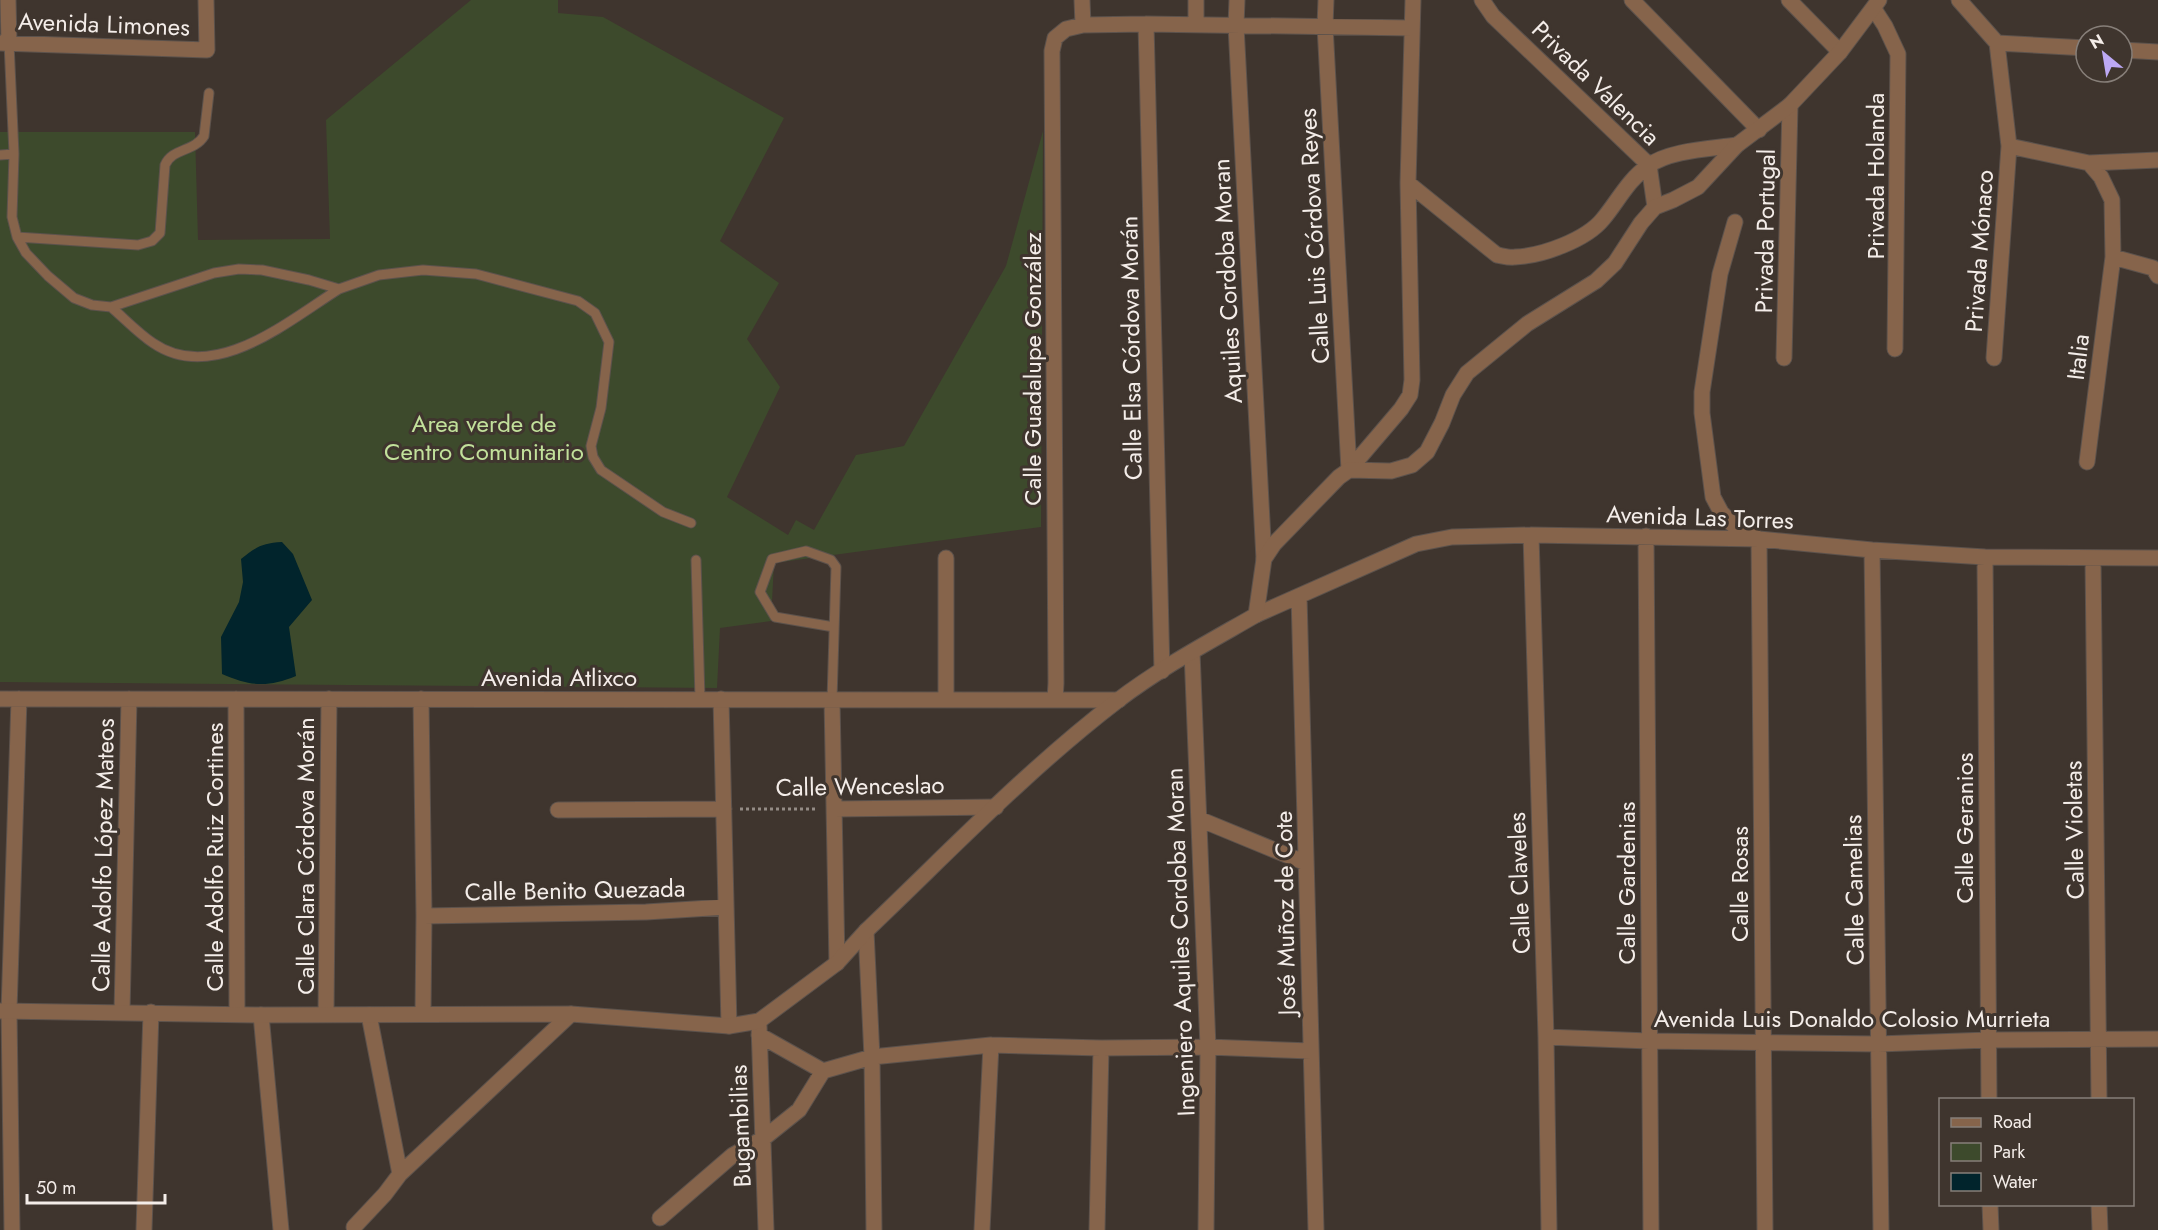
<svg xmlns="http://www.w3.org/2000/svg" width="2158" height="1230" viewBox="0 0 2158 1230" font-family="Jost,sans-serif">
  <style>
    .green { fill: #3d4a2c }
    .water { fill: #01242c }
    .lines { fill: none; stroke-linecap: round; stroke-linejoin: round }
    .service-casing { stroke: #5c524c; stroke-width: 11 }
    .minor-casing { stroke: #5c524c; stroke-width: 17 }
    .tertiary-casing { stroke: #5c524c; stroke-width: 17 }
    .path { stroke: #948c86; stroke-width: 3; stroke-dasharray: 3 3; stroke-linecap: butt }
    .service { stroke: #86644b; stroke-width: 9 }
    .minor { stroke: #86644b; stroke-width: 15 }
    .tertiary { stroke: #86644b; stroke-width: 15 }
    .labels { text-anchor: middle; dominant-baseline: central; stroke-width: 6; stroke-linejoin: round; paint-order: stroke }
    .street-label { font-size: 24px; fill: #f4ede9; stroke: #3f352e }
    .park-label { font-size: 24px; fill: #c2e19b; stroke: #3f352e }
  </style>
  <rect width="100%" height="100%" fill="#3f352e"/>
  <path class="green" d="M471,0h87v13l45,4 181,101 -64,123 59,42 -32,56 33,48 -53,110 61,38 8,-15 18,10 42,-75 48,-9 102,-180 37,-135 -2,396 -267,36 -3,58 -51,7 -3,60 -717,-6v-550h195l3,108 132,-1 -4,-119z"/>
  <path class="water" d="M282,542l11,12 19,46 -23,27 7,49c-29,12 -46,10 -74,-2l-1,-37 18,-35 4,-20 -2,-23c15,-12 21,-16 41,-17z"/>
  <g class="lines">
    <defs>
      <path id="service" d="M9,43l5,111 -2,63 5,20 9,16 22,23 26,22 18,7 19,2 103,-34 25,-4 23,1 47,10 30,9 40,-14 44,-5 53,4 102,27 17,12 14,29 -8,66 -10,38 2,11 8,13 62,42 28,11
        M0,155l14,-1
        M17,237l121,8 14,-4 8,-8 5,-68c7,-17 29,-13 39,-29l5,-43
        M111,307c14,12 27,26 42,36 61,42 135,-22 186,-54
        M696,560l4,139
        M832,700l4,-133 -5,-7 -25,-9 -34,8 -12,33 15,25 59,10"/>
      <path id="minor" d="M8,0l1,43
        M1082,0l1,25
        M1196,0v25
        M1237,0l-1,26 28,533
        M1326,0l-1,26 24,444
        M1482,0l11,16 156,149 6,42
        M1632,0l127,130
        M1789,0l51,52
        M1959,0l38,43 12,103 -15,212
        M1874,9l11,17 13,28 -3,295
        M1146,24l16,647
        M0,43l207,7 -1,-50
        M1997,43l89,5
        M2122,50l36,2
        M2009,146l80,17 69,-3
        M1408,183l89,72c6,1 13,3 18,2 27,-1 71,-17 88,-38 15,-18 25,-39 45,-53 22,-16 62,-17 89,-21
        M1735,222l-15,52 -18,118v21l11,84 8,15 12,13 26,14 6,691
        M2113,257l40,11 5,8
        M1784,358l6,-253
        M2087,462l26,-205 -1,-57 -11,-23 -12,-14
        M1349,470l52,-61 9,-14 2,-15 -4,-197 5,-183
        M1531,535l15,502 3,193
        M1646,536l5,694
        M1872,550l9,680
        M1985,557l4,543
        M2093,559l6,541
        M1299,596l17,634
        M1256,615l160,-71 36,-7 79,-2 228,4 113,11 113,7 173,1
        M1192,652l16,395 -2,183
        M0,699l1119,1
        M236,699l1,315
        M421,699l3,217 -1,98
        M721,699l8,327
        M832,700l5,263
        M946,700v-142
        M1055,700l1,-17 -4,-632 3,-13 11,-9 17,-4 63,-1 266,4
        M834,809l162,-2
        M558,810l166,-1
        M1199,819l107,44
        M424,916l222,-4 80,-5
        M866,931l6,126 2,173
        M122,1012l7,-313
        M326,1014l3,-315
        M261,1015l20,215
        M369,1015l31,159
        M759,1026l7,204
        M759,1035l64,36 49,-14 119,-12 110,3 107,-1 103,4
        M1546,1037l103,4 229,3 110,-4 170,-1
        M1990,1204l1,26
        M2099,1204l1,26
        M660,1218l73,-63 31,-17 35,-28 24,-39
        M354,1227l31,-33 15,-20 171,-160
        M12,1230l-3,-219 10,-312
        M144,1230l7,-218
        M982,1230l9,-185
        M1097,1230l4,-182"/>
      <path id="tertiary" d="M0,1011l261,4 310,-1 158,12 30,-5 78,-58 29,-32c82,-78 161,-161 251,-230 43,-33 92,-59 139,-86l8,-56 10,-15 65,-67 10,-7 42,1 21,-6 15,-13 15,-29 11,-28 14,-22 60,-49 69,-43 19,-18 26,-40 14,-16 18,-7 25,-13 39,-42 53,-40 50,-53 39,-52"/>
    </defs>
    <use href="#service" class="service-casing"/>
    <use href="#minor" class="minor-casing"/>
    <use href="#tertiary" class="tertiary-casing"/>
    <path class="path" d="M740,809h77"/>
    <use href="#service" class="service"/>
    <use href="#minor" class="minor"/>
    <use href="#tertiary" class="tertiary"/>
  </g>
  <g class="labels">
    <g class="street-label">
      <text transform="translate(104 24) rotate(2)">Avenida Limones</text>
      <text transform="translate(1596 83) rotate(44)">Privada Valencia</text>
      <text transform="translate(1875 176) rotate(-90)">Privada Holanda</text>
      <text transform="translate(1765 231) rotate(-89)">Privada Portugal</text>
      <text transform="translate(1314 236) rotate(-93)">Calle Luis Córdova Reyes</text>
      <text transform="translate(1979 251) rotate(-86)">Privada Mónaco</text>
      <text transform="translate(1227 281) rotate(-93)">Aquiles Cordoba Moran</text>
      <text transform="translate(1131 348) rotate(-91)">Calle Elsa Córdova Morán</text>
      <text transform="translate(2078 357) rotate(-83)">Italia</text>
      <text transform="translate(1032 369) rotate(-90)">Calle Guadalupe González</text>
      <text transform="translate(1700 517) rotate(2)">Avenida Las Torres</text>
      <text x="559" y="677">Avenida Atlixco</text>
      <text transform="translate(860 786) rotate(-1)">Calle Wenceslao</text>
      <text transform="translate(1964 828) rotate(-90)">Calle Geranios</text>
      <text transform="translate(2074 830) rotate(-91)">Calle Violetas</text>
      <text transform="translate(103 855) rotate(-89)">Calle Adolfo López Mateos</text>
      <text transform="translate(305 856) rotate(-90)">Calle Clara Córdova Morán</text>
      <text transform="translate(214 857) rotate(-90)">Calle Adolfo Ruiz Cortines</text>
      <text transform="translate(1519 883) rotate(-92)">Calle Claveles</text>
      <text transform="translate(1626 883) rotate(-90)">Calle Gardenias</text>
      <text transform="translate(1739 884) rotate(-90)">Calle Rosas</text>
      <text transform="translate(575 890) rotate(-1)">Calle Benito Quezada</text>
      <text transform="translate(1854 890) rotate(-91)">Calle Camelias</text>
      <text transform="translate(1285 913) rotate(-91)">José Muñoz de Cote</text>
      <text transform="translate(1180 942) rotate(-92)">Ingeniero Aquiles Cordoba Moran</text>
      <text x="1852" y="1018">Avenida Luis Donaldo Colosio Murrieta</text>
      <text transform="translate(740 1126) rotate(-92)">Bugambilias</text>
    </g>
    <g class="park-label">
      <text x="484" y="423">Area verde de<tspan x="484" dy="28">Centro Comunitario</tspan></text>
    </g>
  </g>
  <rect x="1939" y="1098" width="195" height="108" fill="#3f352e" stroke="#877f79" stroke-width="1.5"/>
  <rect x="1951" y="1118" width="30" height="9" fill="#86644b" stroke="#877f79" stroke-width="1.5"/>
  <text x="1993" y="1128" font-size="18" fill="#f4ede9">Road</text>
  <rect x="1951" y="1143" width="30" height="18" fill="#3d4a2c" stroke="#877f79" stroke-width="1.5"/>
  <text x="1993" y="1158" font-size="18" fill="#f4ede9">Park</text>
  <rect x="1951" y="1173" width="30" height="18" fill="#01242c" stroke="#877f79" stroke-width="1.5"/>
  <text x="1993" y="1188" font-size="18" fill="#f4ede9">Water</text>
  <g transform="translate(2104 54) rotate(330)"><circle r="28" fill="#3f352e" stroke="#877f79" stroke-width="1.5"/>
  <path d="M0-4.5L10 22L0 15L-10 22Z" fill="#bda9f5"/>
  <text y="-9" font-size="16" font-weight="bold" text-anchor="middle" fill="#f4ede9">N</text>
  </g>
  <path d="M27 1194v9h138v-9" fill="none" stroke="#f4ede9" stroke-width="3"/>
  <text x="36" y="1194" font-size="18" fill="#f4ede9" stroke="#3f352e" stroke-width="4.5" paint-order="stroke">50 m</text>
</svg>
